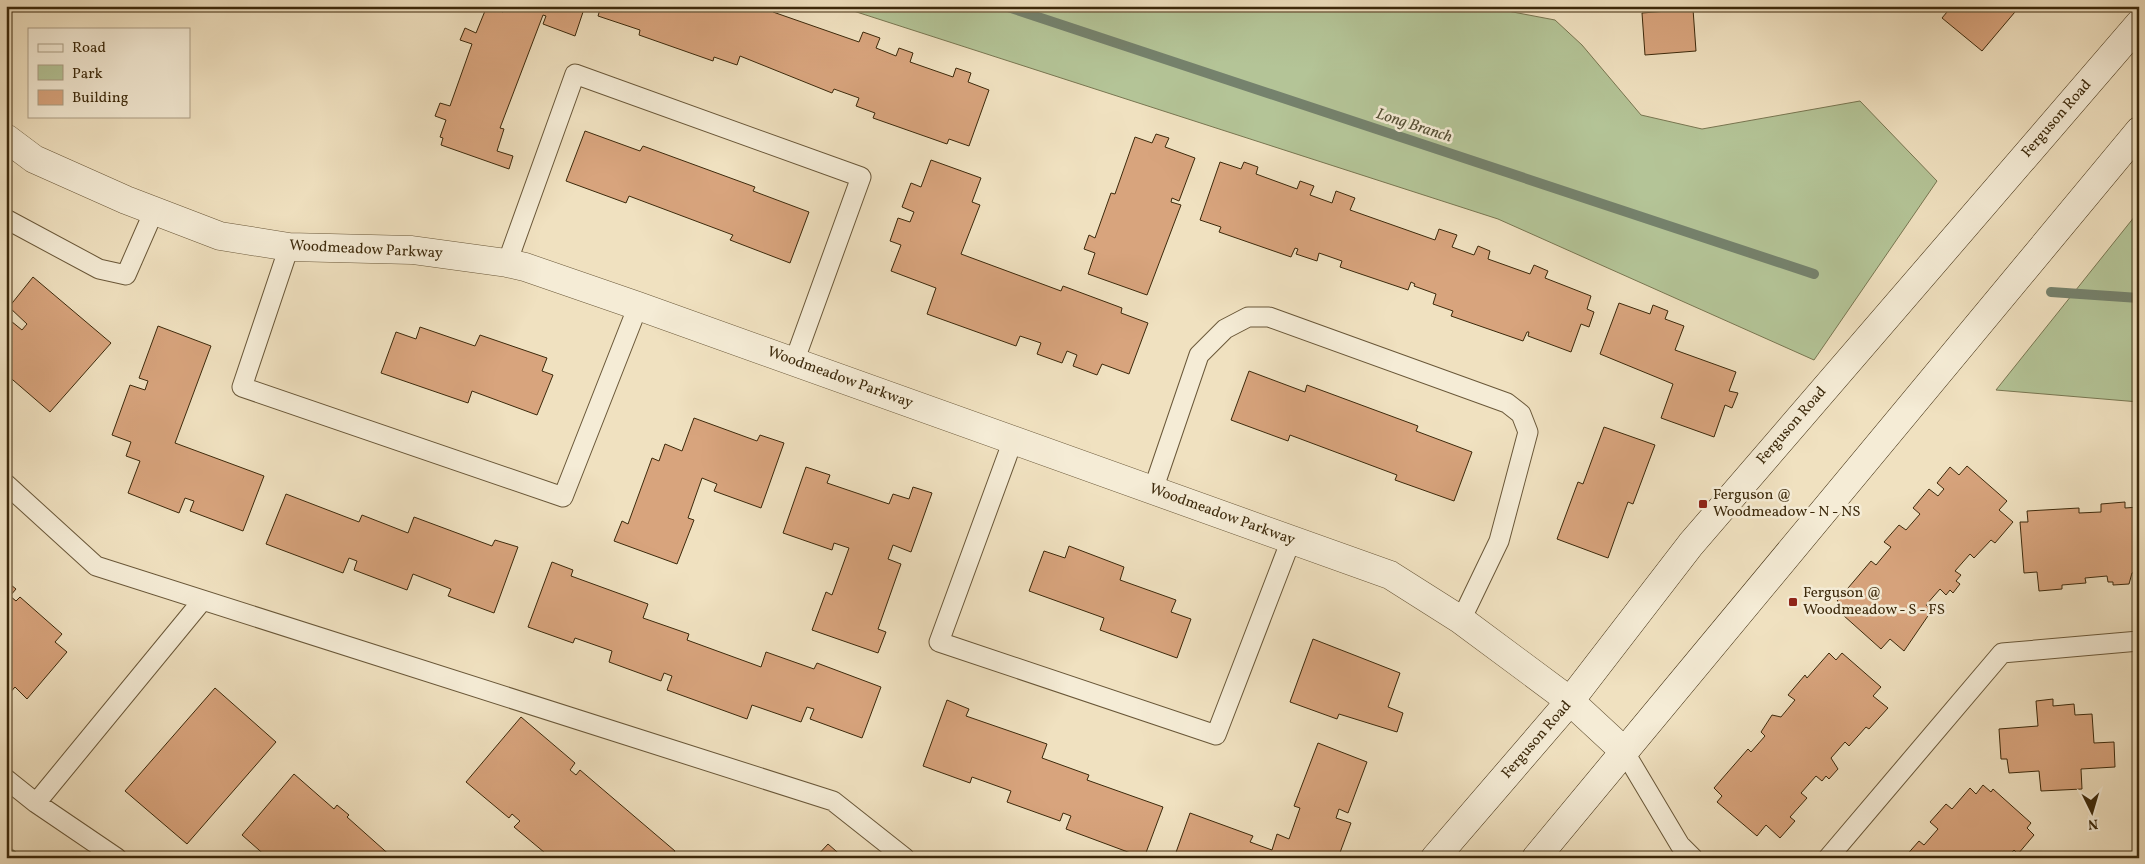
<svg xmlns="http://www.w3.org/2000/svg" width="2145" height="864" viewBox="0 0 2145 864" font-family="Vollkorn,serif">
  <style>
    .green { fill: #b4c497; stroke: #787651 }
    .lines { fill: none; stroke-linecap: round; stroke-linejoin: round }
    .stream { stroke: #75826d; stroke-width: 10 }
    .building { fill: #d8a47d; stroke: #3c290b }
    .service-casing { stroke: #695738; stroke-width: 21 }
    .minor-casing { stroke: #695738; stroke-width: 29 }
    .secondary-casing { stroke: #3c290b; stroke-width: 29 }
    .service { stroke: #f5ecd6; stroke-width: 19 }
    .minor { stroke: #f5ecd6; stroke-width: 28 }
    .secondary { stroke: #f5ecd6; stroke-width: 28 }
    .poi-dot { fill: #8f2418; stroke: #f5ecd6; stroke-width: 2 }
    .labels { text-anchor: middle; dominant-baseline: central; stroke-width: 5; stroke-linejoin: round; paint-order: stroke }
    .street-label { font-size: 15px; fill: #3c290b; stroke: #f5ecd6 }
    .poi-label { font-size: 15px; fill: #3c290b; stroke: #f5ecd6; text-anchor: start }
    .water-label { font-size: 16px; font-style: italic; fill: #544e34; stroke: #f5ecd6 }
  </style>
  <rect width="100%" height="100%" fill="#f0e1c0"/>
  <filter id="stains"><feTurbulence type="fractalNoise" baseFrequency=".004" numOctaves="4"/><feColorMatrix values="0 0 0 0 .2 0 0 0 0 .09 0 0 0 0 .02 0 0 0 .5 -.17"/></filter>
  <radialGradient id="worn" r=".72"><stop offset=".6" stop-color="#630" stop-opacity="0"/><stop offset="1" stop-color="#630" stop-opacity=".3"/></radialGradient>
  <path class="green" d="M838,6h643l74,14 27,25 59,70 61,14 158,-28 77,80 -123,179 -316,-141z
    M2139,211v191l-143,-12z
    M6,844l17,14h-17z"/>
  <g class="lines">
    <path class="stream" d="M1005,6l809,268
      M2051,292l88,6"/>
  </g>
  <path class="building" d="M487,6l16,6 2,-6h80l-10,30 -32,-12 3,-8 -3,-1 -43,113 4,1 -7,22 16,5 -4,13 -68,-24 2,-7 -3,-1 6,-17 -11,-4 5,-13 10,3 22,-62 -12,-4 5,-12 11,5z
    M601,6h174l-2,6 86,30 4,-10 17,6 -4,10 20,8 3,-8 14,5 -3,9 43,15 3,-9 15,5 -3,9 21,8 -20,56 -20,-7 -2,5 -74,-26 2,-5 -19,-7 3,-8 -25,-9 -2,4 -92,-37 -3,9 -23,-8 -1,4 -74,-26 1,-5 -42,-14z
    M1952,6h68l-38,45 -40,-33z
    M1693,9l3,42 -51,4 -3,-42z
    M585,131l55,20 3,-5 112,41 -2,4 56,21 -19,51 -60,-23 3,-5 -104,-39 -3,7 -60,-22z
    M1156,134l13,4 -4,9 30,11 -16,43 -7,-3 -1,4 10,3 -34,90 -59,-21 7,-21 -11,-4 5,-14 6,3 16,-45 4,1 20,-57 17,6z
    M931,160l50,18 -9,24 8,3 -19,49 100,37 2,-5 59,22 -1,5 27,10 -19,51 -27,-10 -5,11 -24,-9 4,-11 -10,-4 -5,12 -25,-9 4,-11 -21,-7 -4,10 -89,-32 9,-26 -45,-17 10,-26 -11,-4 8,-23 12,4 4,-10 -12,-5 9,-24 10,4z
    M1220,162l21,7 3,-7 14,5 -2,7 41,15 3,-8 14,5 -4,9 22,8 4,-12 19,7 -5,12 85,30 4,-11 18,6 -5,12 22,8 4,-9 12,5 -2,8 42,15 4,-9 14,6 -3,7 46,18 -4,13 7,3 -5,15 -8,-3 -10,28 -43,-16 1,-4h-2l-4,9 -72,-25 2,-5 -20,-7 3,-10 -22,-8 1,-2 -4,-2 -3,8 -68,-23 2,-6 -23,-8 -2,8 -21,-7 2,-5 -3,-1 -4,9 -72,-25 2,-5 -21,-7z
    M33,277l78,66 -61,69 -44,-38v-57l16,13 5,-6 -18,-17z
    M1619,303l31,11 3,-9 15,6 -3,8 19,7 -9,24 61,22 -7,19 9,2 -6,15 -7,-3 -11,32 -53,-19 12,-34 -73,-30z
    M158,326l53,20 -36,97 89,33 -21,55 -53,-20 4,-10 -9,-3 -6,15 -51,-20 12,-32 -14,-5 5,-14 -19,-7 18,-50 15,5 3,-9 -9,-3z
    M420,327l55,19 5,-11 67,23 -5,13 11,4 -16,40 -65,-24 -4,12 -87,-30 15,-41 20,7z
    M1249,371l56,21 2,-7 111,41 -2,5 56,21 -18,49 -59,-21 2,-5 -107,-40 -2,6 -57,-21z
    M694,418l63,23 3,-6 24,8 -23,65 -47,-17 3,-7 -15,-6 -14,40 6,2 -17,44 -63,-23 8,-20 6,3 24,-66 7,3 6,-17 17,7z
    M1604,427l51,18 -22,59 -5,-2 -20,56 -51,-19 21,-57 5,2z
    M1967,466l40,35 -8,9 14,12 -18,21 -4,-3 -17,18 -4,-4 -15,17 6,4 -5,6 4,3 -7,9 -3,-3 -4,5 -6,-6 -14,16 6,5 -28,41 -14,-12 -9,10 -38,-34 4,-6 -10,-8 34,-40 5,4 15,-18 -7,-5 15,-17 7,5 14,-16 -7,-6 16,-19 9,7 6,-7 -7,-6 13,-16 9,8z
    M806,467l24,8 -3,8 62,21 4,-10 16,5 4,-12 19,6 -21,59 -18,-7 -5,14 13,5 -23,65 8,3 -8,21 -66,-23 14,-38 6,3 17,-47 -15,-5 -2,7 -49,-17z
    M286,494l73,28 3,-7 46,18 6,-16 78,29 3,-6 23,7 -24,66 -46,-17 3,-7 -38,-15 -6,16 -53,-20 3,-9 -8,-3 -6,15 -77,-29z
    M2125,502v6l14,-1v65l-7,1 -3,11 -16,1v-3h-5l-1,-6 -22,2 1,5 -24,2v4l-23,2 -2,-19 -13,1 -4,-51h8l-1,-11 52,-3v5l22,-1v-8z
    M1069,546l55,21 -4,13 56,20 -5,12 20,7 -14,39 -77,-28 4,-12 -75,-27 15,-40 21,7z
    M552,562l21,8 -2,6 77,28 -5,14 46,16 -2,6 74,27 5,-15 48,17 3,-6 64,24 -19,51 -52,-19 4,-10 -7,-2 -6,15 -49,-17 -5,14 -80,-29 5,-14 -8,-3 -3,8 -52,-19 3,-11 -37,-13 -2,5 -45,-16z
    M6,581l10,8 -6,7 6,5 4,-4 42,37 -7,8 12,10 -40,47 -12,-12 -6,7 -3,-2z
    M1313,639l87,34 -12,34 15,6 -6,19 -58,-18 -2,5 -47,-17z
    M1829,653l7,7 6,-7 39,34 -8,9 15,12 -19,21 -3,-2 -17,19 -4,-4 -14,16 7,11 -9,10 -3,-3 -4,5 -6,-5 -15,17 6,5 -17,19 5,4 -15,17 -14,-13 -9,11 -40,-34 5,-6 -8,-8 34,-39 3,3 14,-16 -4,-4 11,-17 9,2 14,-17 -7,-5 17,-20 2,3z
    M215,688l61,54 -89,102 -62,-53z
    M2053,699v7l21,-2 1,11 17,-1 2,29 20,-1 1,25 -34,2 1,20 -41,2 -2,-20 -30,2 -2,-14h-6l-2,-30 39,-3 -2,-25z
    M947,700l22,9 -3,7 81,28 -5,14 47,17 -2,5 76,27 -19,51 -78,-29 5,-13 -8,-3 -3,8 -53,-19 4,-11 -39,-14 -2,6 -47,-17z
    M521,717l54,46 -5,7 6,5 4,-5 95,81 -5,7h-119l-37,-31 6,-6 -8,-7 -3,4 -43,-36z
    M1318,743l49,19 -19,51 -9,-4 -3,9 15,5 -13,35h-164l16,-45 63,23 -3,6 22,8 5,-16 12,5 11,-31 -6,-2z
    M294,774l40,35 3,-4 12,10 -2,2 46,41h-125l-26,-23z
    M1983,785l8,7 2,-3 38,34 -4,5 7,7 -16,19 -4,-4 -7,8h-103l15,-17 5,4 14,-16 -8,-7 16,-18 6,5 18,-21 6,6z
    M828,844l16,14h-29z"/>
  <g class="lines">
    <defs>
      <path id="service" d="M6,219l93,50 27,6 28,-64
        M289,247l-47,140 321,110 75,-191
        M507,263l68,-189 286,103 -67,185
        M1013,440l-74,202 277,93 75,-195
        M6,484l90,82 737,235 72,57
        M1153,490l46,-135 26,-26 23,-12h21l238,86 14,11 7,18 -29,109 -38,79
        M1624,751l56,94 13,13
        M6,779l30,24 81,55
        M36,803l166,-202
        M1828,858l174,-205 137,-12"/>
      <path id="minor" d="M6,138l28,21 92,41 94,36 69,11 123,3 95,13 18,4 113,39 752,269 71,45 109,81 54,50"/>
      <path id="secondary" d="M1435,858l135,-157 121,-157 448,-520
        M1536,858l603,-727"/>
    </defs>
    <use href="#service" class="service-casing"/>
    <use href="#minor" class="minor-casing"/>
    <use href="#secondary" class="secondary-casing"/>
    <use href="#service" class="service"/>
    <use href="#minor" class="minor"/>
    <use href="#secondary" class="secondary"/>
  </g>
  <g class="poi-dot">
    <rect x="1698" y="499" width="10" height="10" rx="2.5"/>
    <rect x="1788" y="597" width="10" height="10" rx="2.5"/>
  </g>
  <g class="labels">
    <g class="street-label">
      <text transform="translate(2057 119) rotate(-49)">Ferguson Road</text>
      <text transform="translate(366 250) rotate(3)">Woodmeadow Parkway</text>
      <text transform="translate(840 378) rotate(20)">Woodmeadow Parkway</text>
      <text transform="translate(1792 426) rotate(-49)">Ferguson Road</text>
      <text transform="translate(1222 515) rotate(20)">Woodmeadow Parkway</text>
      <text transform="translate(1537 740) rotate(-49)">Ferguson Road</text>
    </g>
    <g class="poi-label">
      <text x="1713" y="495">Ferguson @<tspan x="1713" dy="17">Woodmeadow - N - NS</tspan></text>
      <text x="1803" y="593">Ferguson @<tspan x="1803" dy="17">Woodmeadow - S - FS</tspan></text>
    </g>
    <g class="water-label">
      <text transform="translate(1414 126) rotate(18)">Long Branch</text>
    </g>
  </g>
  <rect width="2145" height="864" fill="none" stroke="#f0e1c0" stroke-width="25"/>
  <rect x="8" y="8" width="2130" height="849" fill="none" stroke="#3c290b" stroke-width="2.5"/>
  <rect x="12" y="12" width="2120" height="839" fill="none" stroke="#3c290b"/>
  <rect x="28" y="28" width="162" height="90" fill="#f5ecd6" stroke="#ab9e85"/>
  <rect x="38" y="44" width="25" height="8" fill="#f5ecd6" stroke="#ab9e85"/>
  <text x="72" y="52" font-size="15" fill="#3c290b">Road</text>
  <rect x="38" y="65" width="25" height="15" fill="#b4c497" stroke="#ab9e85"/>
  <text x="72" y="78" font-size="15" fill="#3c290b">Park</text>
  <rect x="38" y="90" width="25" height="15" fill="#d8a47d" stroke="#ab9e85"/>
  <text x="72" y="102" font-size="15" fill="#3c290b">Building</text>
  <g transform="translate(2092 812) rotate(175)" stroke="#f5ecd6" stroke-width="4" paint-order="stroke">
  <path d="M0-4L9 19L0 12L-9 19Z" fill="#3c290b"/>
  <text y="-8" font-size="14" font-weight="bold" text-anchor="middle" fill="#3c290b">N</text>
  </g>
  <rect width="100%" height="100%" filter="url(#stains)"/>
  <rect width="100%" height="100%" fill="url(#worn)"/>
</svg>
